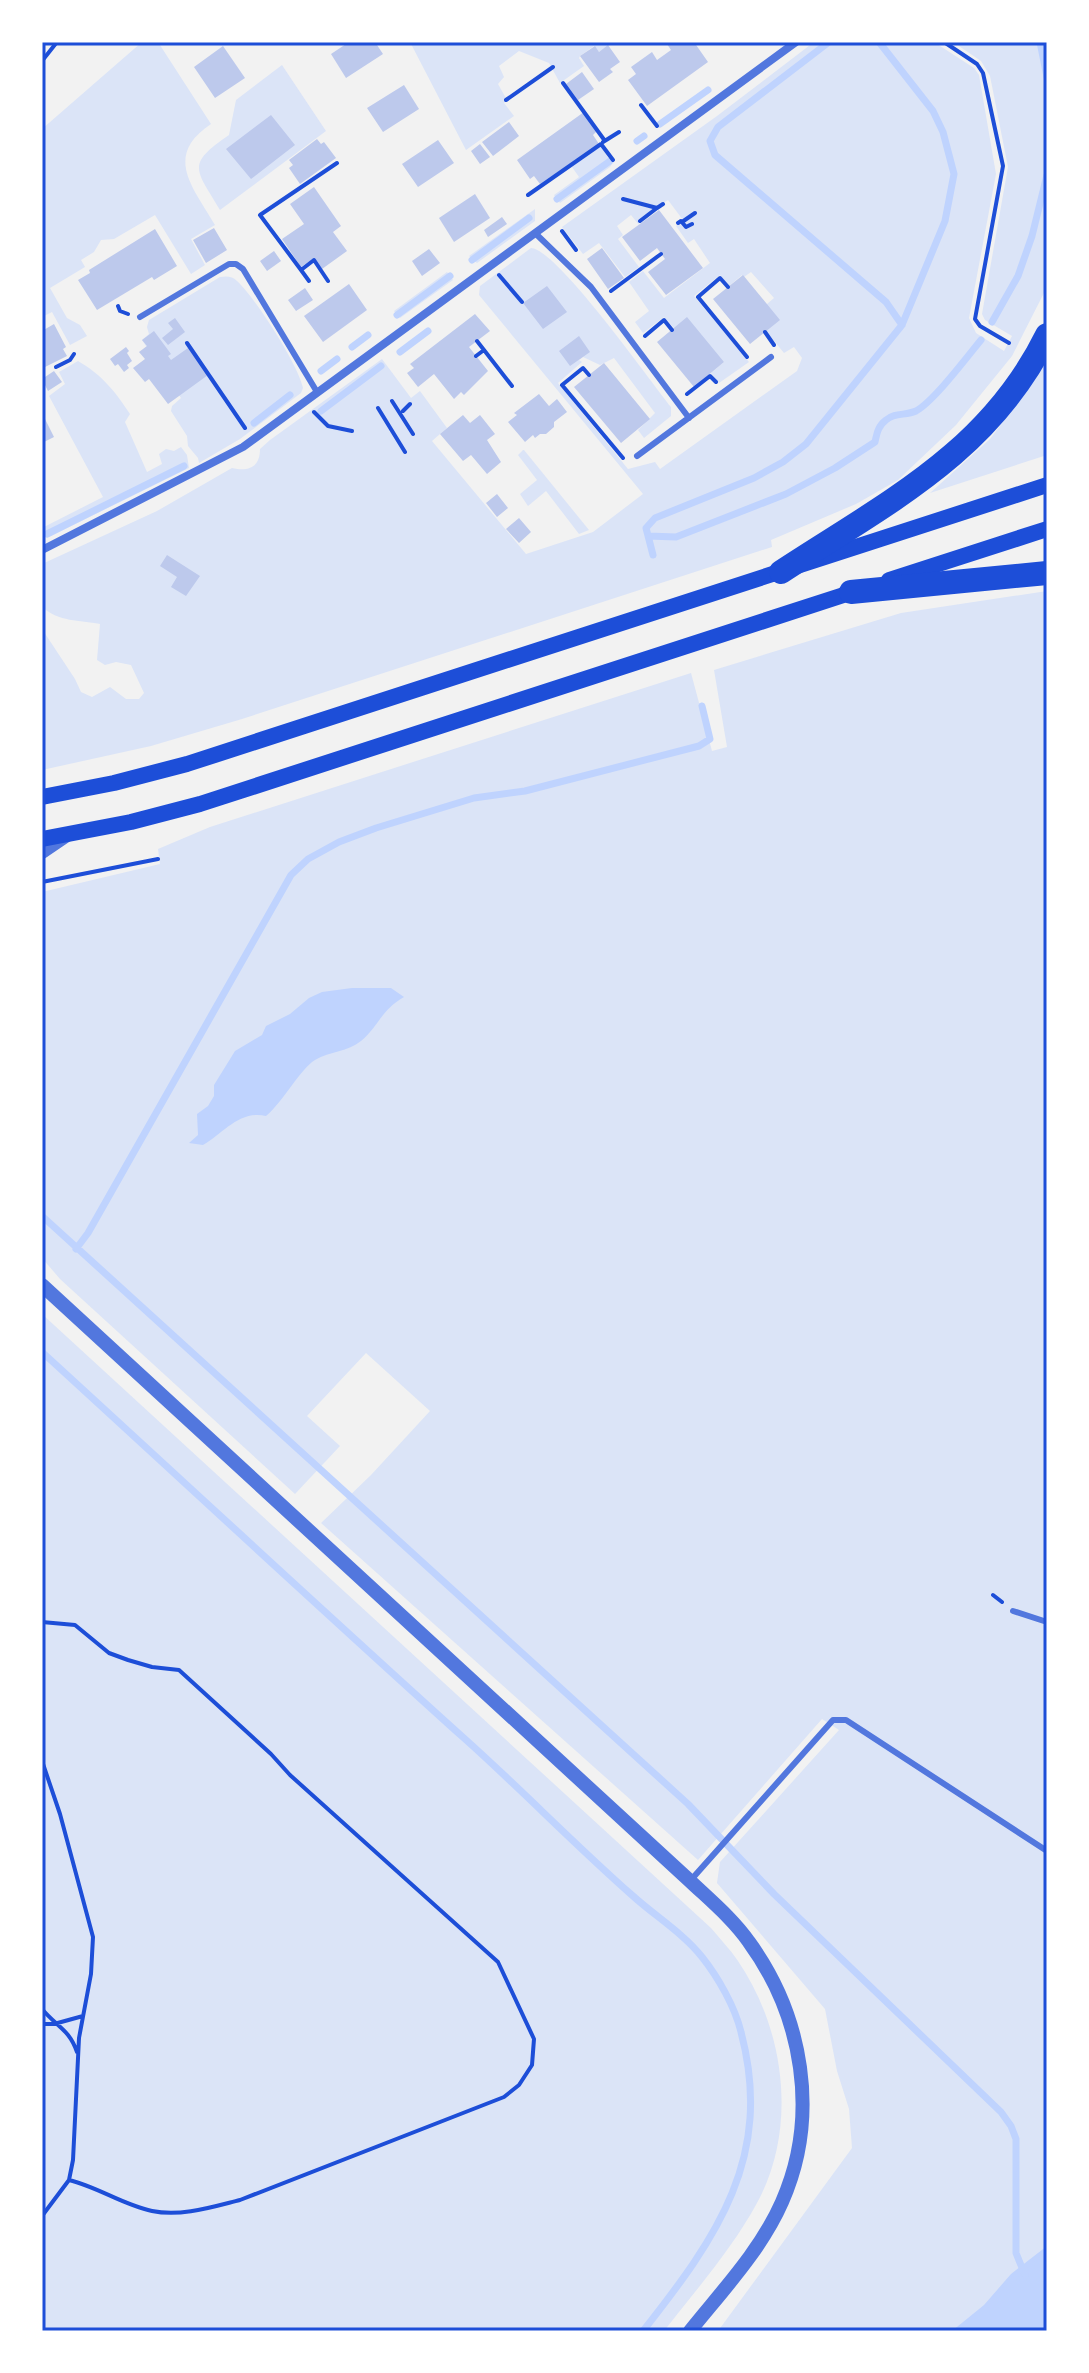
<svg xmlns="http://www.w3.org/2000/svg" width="1089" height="2373" viewBox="0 0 1089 2373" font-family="'Titillium Web',sans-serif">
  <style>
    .green { fill: #dbe4f7 }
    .water { fill: #bfd3fe }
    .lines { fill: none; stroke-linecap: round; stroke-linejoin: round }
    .stream { stroke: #bfd3fe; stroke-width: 7 }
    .building { fill: #bdc9ec }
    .path { stroke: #1d4ed8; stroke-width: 4 }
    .service { stroke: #5277de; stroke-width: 6 }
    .minor { stroke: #5277de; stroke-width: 8 }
    .tertiary { stroke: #5277de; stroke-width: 14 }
    .secondary { stroke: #1d4ed8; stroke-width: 16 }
    .motorway { stroke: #1d4ed8; stroke-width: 24 }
    .neatline { fill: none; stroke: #1d4ed8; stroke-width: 3 }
  </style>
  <rect width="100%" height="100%" fill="#f2f2f2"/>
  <path class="green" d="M142,42h16l53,82c-48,32 -18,63 4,101l-24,14 14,26 -14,9 -36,-59 -41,24 -13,1 -7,12 -13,8 4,7 -35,21 17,30 13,7 7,11 -17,9 -18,-33 -10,5v-188z
    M410,42h204l-15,10 -5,-6 -14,10 -1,2 5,8 -24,17 -11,-20 -30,-12 -20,15 5,11 -6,7 9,16 -3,3 10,13 -48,34z
    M814,42h120l40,26 5,7 17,99 -27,144 7,15 28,18 8,-15 -27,-16 -3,-6 26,-147 -18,-91 -9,-15 -28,-19h94v245l-35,69 -56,69 -58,55 -42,24 -85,36 1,7 -530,172 -91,27 -109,24v-141l33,50 6,13 11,5 18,-10 16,12h13l5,-6 -13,-28 -15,-3 -11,3 -8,-5 3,-36c-21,-4 -41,-2 -58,-17v-43l115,-53 75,-43c17,4 28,-1 28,-19l10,-9 112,-81 29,39 9,-7 27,37 -15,13 94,113 67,-22 50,-38 -164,-199 1,-9 51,-38c26,1 119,133 140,159v9l-27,22 -6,-8 17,-17 -41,-55 -14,7 -17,-8 -4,3 3,2 -24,21 70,86 27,-7 5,7 137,-98 5,-13 -8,-11 -10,6 -18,-22 1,-27 7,-6 -23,-26 -7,5 -2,-2 -13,11 -9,-11 -26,21 55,66 -30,21 -8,-10 13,-11 -50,-34 -10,-11 -21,16 -8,-11 14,-11 -20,-29 14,-11 21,27 46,-35 -16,-24 -6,4 -12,-17 7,-6 -15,-20 -30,20 1,5 -8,-10 -14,11 6,9 -5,4 21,28 -14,10 -26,-34 -16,11 -21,-27 155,-111z
    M282,65l44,66 -106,79c-24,-41 -35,-45 9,-75l7,-35z
    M601,146l11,18 -2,3 -50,36 -6,-8 25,-18 -7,-10z
    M535,209v12l-58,42 -8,-7z
    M447,272l6,8 -53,38 -6,-7z
    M220,277c7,-1 12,-1 17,4 18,16 62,85 66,107l-2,5 -61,46 -41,24 -1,-5 -10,-12 -1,-10 -16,-25 1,-5 9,-8 -39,-58 7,-6 -2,-7 2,-7z
    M1047,357v98l-117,38 60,-54 39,-52z
    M78,361c24,14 37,30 52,53l-5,8 22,50 15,-8 -3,-10 7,-5 8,2 7,-4 6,8 2,13 -140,69 -7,-9 61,-31 -54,-101 16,-12 -6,-12z
    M523,450h1l65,80 -10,4 -33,-43 -18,15 -8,-12 17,-14 -19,-25z
    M1047,591v1740h-329l134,-183 -3,-39 -12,-38 -12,-62 -108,-126 3,-21 119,-132 -17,-11 -124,141 -377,-337 50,-48 59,-64 -64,-58 -59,63 33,30 -45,48 -235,-215 -18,-21v-366l118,-28 -2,-15 52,-22 481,-154 21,78 15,-4 -13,-77 187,-57z
    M42,1314l669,614c9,11 19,21 27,33 47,69 60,167 19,242 -25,46 -61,87 -93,128h-622z"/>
  <path class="water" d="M352,988h39l13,9c-23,13 -25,29 -43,44 -13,11 -31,10 -46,19 -14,8 -32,42 -49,56 -27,-6 -42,17 -63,29l-14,-2 9,-8 -1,-21 11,-8 6,-10v-11l21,-34 27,-16 4,-9 24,-12 19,-16 13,-6z
    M1047,2246v85h-95l32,-26 27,-31z"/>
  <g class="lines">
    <path class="stream" d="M829,42l-111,85 -8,14 5,14 171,147 16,23
      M1040,42l7,35
      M660,124l48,-34
      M637,141l7,-5
      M557,199l53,-38
      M472,260l57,-42
      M397,315l53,-39
      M992,322l26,-46 14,-40 15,-61
      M352,347l16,-12
      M400,352l28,-21
      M321,371l16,-12
      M321,411l60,-45
      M254,423l36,-28
      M47,534l137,-68
      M648,536l28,1 110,-43 49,-26 40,-26c2,-9 3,-16 11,-22 9,-8 20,-4 30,-9 18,-10 51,-54 65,-71
      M653,555l-7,-27 9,-10 99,-40 29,-16 23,-18 96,-119 43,-104 9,-47 -11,-42 -10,-21 -54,-69
      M42,1216l646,588 86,90 227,218 10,14 5,13v114l9,22
      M76,1249l12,-16 203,-358 17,-16 31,-17 37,-14 98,-30 51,-7 174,-45 11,-7 -8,-33
      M42,1352c141,129 281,259 423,387 57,51 110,106 168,157 22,20 50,37 69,61 16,20 33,50 39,75 33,125 -24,205 -98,299"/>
  </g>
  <path class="building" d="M349,42h26l8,12 -37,24 -15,-24z
    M670,42h24l14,20 -61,44 -19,-26 8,-6 -5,-7 21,-15 5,8 14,-10 -4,-6z
    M608,45l12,17 -10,7 3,3 -14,10 -19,-26 15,-10 4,6z
    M223,46l22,32 -30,20 -21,-31z
    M582,72l12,17 -16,11 -12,-16z
    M404,85l15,24 -36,23 -16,-24z
    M584,112l13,19 -4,4 6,9 -59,40 -6,-8 -4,3 -13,-19z
    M271,115l24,30 -44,34 -25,-30z
    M509,122l10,14 -26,20 -11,-14z
    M317,139l4,5 3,-2 12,16 -36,26 -11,-16 4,-3 -4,-5z
    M438,140l16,23 -36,24 -16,-23z
    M480,144l10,13 -10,7 -9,-13z
    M314,187l27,39 -8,6 14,19 -25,18 -8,-11 -13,9 -19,-28 22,-15 -14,-20z
    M475,194l15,24 -36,24 -15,-24z
    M659,210l44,58 -37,27 -18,-23 17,-13 -8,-11 -17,13 -18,-24z
    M502,217l5,7 -19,13 -4,-7z
    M214,228l13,22 -21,13 -13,-23z
    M155,229l22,37 -23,14 -2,-3 -55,33 -19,-30 12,-7 -1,-3z
    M602,248l22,30 -16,11 -21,-30z
    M429,249l11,14 -18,13 -10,-15z
    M274,251l7,10 -14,10 -7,-10z
    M743,275l37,45 -30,24 -37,-45z
    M349,284l18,26 -44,32 -19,-26z
    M547,286l20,26 -24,17 -20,-26z
    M305,288l8,12 -17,11 -8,-11z
    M475,314l15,17 -21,16 19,24 -24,24 -3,-3 -7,7 -20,-25 -16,13 -11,-14 7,-5 -4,-4z
    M687,317l37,45 -30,25 -37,-45z
    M175,318l10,14 -17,13 -6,-7 11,-9 -5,-6z
    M54,324l12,23 -3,2 4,7 -22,11 -3,-7v-29z
    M154,331l17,23 -3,2 3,4 17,-12 20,27 -40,29 -19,-25 -4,3 -12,-14 12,-9 -6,-7 8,-6 -5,-6z
    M579,336l11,16 -20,14 -11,-15z
    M126,347l3,4 -2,2 5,8 -5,4 2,3 -5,4 -6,-8 -3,2 -5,-7z
    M604,363l46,56 -29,24 -47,-56z
    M54,371l8,11 -14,9 -6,-12z
    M539,394l10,12 8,-7 10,13 -13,10v5l-8,7h-6l-5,4 -2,-3 -8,7 -17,-20 9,-7 -3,-2z
    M42,413l12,24 -12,6z
    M463,415l7,8 10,-8 15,19 -8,6 14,22 -14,12 -16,-19 -8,6 -23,-27z
    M497,494l11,14 -11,9 -11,-14z
    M519,518l12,14 -12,11 -13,-14z
    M167,555l33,21 -14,20 -15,-9 6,-10 -17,-11z"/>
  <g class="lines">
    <path class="path" d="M944,42l33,22 6,9 20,93 -28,153 5,7 29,17
      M42,61l15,-19
      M563,83l42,58
      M506,100l47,-33
      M641,105l16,21
      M603,142l16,-10
      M528,195l73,-51 12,16
      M623,199l34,9 6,-4
      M640,221l17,-13
      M682,222l13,-9
      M678,223l3,-2 5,6 6,-3
      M562,231l14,19
      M301,270l8,11
      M499,275l23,27
      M328,281l-14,-21 -13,10 -41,-55 77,-52
      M728,287l-8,-9 -22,19 49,60
      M611,291l50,-37
      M118,306l2,5 8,3
      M765,332l9,13
      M645,336l19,-16 8,10
      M477,341l35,45
      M187,343l58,85
      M476,356l8,-6
      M56,367l14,-7 4,-6
      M589,375l-6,-7 -21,17 61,73
      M687,394l23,-18 6,6
      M392,401l21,33
      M378,408l27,44
      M403,411l7,-7
      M314,412l14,14 24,5
      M42,882l116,-23
      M993,1595l9,7
      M42,1622l33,3 34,28 19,7 24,7 27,3 92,84 19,21 208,187 36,77 -2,26 -13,20 -15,12 -264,103c-28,7 -59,17 -88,11 -29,-6 -54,-24 -83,-31
      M42,1761l18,53 33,123 -2,37 -12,64 -6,122 -4,20 -27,36
      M42,2009c15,18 27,20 35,43
      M42,2024h12l29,-8"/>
    <path class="service" d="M535,233l56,54 98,131
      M140,317l89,-53h7l7,5 74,123
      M637,456l134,-99
      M1013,1611l34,11
      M690,1881l143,-161h13l201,131"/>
    <path class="minor" d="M42,550l201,-103 553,-405"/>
    <path class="tertiary" d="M42,852l25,-17
      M42,1285l648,596c20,19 43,38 59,61 54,74 71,174 33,260 -21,48 -60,89 -92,129"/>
    <path class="secondary" d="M889,580l158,-51
      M42,797l72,-14 73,-19 860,-279
      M42,839l89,-17 69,-18 659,-214"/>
    <path class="motorway" d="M781,572c105,-69 208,-119 266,-237
      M851,592l196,-19"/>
  </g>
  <rect width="1089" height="2373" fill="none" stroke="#ffffff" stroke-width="88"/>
  <rect x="44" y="44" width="1001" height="2285" class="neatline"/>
</svg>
